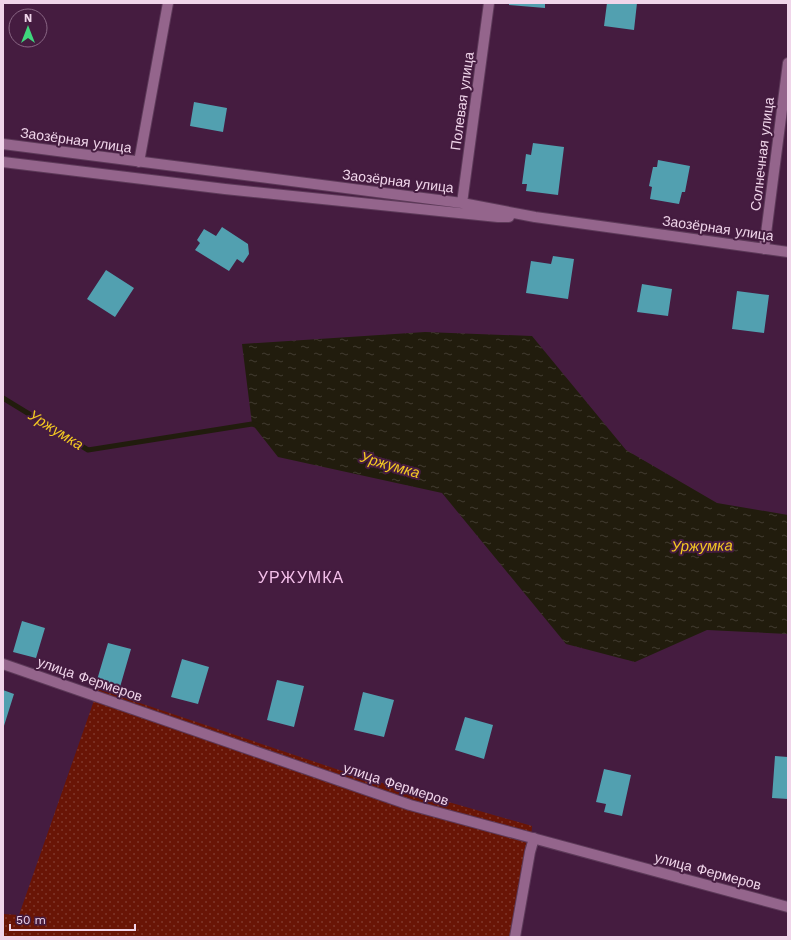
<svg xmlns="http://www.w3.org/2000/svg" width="791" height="940" viewBox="0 0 791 940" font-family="'Work Sans',sans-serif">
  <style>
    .green { fill: url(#green-dots) }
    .water { fill: url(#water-ripples) }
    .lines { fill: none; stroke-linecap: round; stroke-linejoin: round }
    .stream { stroke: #211c0d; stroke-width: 5 }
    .building { fill: #52a0b0 }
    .minor-casing { stroke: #5d3a59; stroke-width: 12 }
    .minor { stroke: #94658c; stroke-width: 10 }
    .labels { text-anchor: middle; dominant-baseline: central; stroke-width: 4; stroke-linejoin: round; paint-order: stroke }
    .street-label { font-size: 14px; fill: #f0d5ea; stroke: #451c40 }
    .water-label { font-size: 15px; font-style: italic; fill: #f4c922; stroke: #451c40 }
    .quarter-label { font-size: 16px; letter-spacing: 1px; fill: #f3bfe9; stroke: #451c40 }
  </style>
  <defs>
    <pattern id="green-dots" width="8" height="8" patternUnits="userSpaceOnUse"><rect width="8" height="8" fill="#691506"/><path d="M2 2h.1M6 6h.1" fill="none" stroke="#7f362a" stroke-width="1.8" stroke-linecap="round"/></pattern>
    <pattern id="water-ripples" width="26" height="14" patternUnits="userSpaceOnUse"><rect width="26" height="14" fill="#211c0d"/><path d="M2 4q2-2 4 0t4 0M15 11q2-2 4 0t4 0" fill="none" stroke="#423c30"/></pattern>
  </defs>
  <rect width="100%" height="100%" fill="#451c40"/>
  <path class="green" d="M98,689l250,84 184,53 -2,26 -15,85h-512v-23l16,1z"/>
  <path class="water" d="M425,332l107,4 94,114 91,53 71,12v119l-81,-4 -72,32 -69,-18 -124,-151 -164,-36 -26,-33 -10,-80z"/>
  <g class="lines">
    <path class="stream" d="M3,398l85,52 164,-26 7,2"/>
  </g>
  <path class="building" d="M509,3h36v5l-36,-3z
    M607,3h30l-3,27 -30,-4z
    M194,102l33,6 -4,24 -33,-6z
    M533,143l31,4 -6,48 -32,-4 1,-7h-5l4,-30 5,1z
    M658,160l32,6 -5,26h-3l-3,12 -29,-5 2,-12 -3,-1 4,-19h4z
    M222,227l26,17 1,10 -6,9 -6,-4 -8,12 -34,-21 5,-7 -3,-3 7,-11 12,7z
    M553,256l21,3 -6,40 -42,-6 5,-32 20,3z
    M106,270l28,18 -19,29 -28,-18z
    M642,284l30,5 -4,27 -31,-4z
    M737,291l32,4 -5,38 -32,-4z
    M22,621l23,7 -9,30 -23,-6z
    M108,643l23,6 -11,38 -23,-7z
    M182,659l27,8 -11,37 -27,-7z
    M277,680l27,6 -10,41 -27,-7z
    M3,690l11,4 -11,35z
    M363,692l31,8 -10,37 -30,-7z
    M465,717l28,8 -9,34 -29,-9z
    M775,756l13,1v42l-16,-1z
    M604,769l27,6 -9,41 -18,-4 2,-8 -10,-2z"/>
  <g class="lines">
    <defs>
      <path id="minor" d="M3,144l459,59 73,14 253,35
        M3,162l222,27 273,28h11
        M139,162l29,-159
        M462,203l27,-200
        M764,249l24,-186
        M3,664l407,141 378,102
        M515,937l15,-85 4,-14"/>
    </defs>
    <use href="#minor" class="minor-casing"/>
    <use href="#minor" class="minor"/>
  </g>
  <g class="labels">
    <g class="street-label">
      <text transform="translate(462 101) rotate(-82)">Полевая улица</text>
      <text transform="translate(76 140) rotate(8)">Заозёрная улица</text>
      <text transform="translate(762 154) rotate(-83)">Солнечная улица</text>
      <text transform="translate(398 181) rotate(7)">Заозёрная улица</text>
      <text transform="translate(718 228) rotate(8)">Заозёрная улица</text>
      <text transform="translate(90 679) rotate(19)">улица Фермеров</text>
      <text transform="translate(396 784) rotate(18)">улица Фермеров</text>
      <text transform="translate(708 871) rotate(15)">улица Фермеров</text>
    </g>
    <g class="water-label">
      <text transform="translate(56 430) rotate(32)">Уржумка</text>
      <text transform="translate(390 465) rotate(16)">Уржумка</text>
      <text transform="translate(702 546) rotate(-1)">Уржумка</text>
    </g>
    <g class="quarter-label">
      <text x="301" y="577">УРЖУМКА</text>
    </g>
  </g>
  <rect width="791" height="940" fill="none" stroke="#f0d5ea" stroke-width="8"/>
  <g transform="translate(28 28)"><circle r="19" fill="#451c40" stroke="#896684"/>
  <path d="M0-3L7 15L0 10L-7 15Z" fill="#3fd77d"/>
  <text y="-6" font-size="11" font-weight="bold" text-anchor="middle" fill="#f0d5ea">N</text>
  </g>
  <path d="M10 924v6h125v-6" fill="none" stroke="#f0d5ea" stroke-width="2"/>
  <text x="16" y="924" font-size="12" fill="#f0d5ea" stroke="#451c40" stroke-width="3" paint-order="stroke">50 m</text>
</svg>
